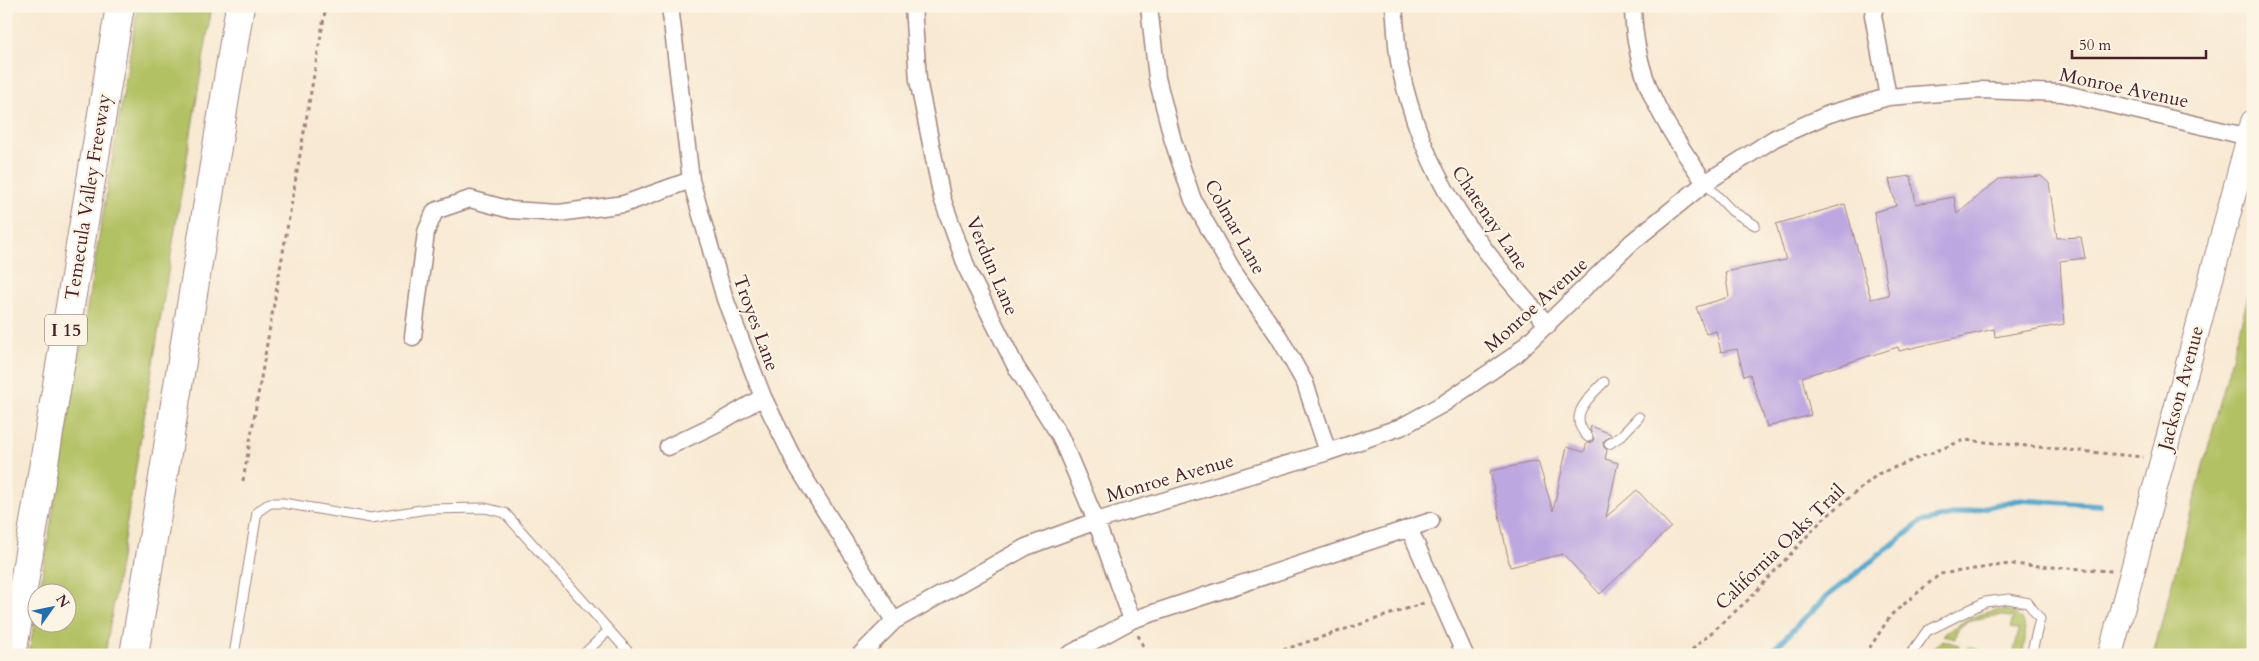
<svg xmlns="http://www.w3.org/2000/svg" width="2259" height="661" viewBox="0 0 2259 661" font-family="Cardo,serif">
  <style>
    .green { fill: #b2c164; stroke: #7e7048 }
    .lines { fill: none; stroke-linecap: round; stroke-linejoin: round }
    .stream { stroke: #53a7cf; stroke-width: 5.5 }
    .building { fill: #bda7e1 }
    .service-casing { stroke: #a1847f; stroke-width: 11 }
    .minor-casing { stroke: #a1847f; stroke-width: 19 }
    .secondary-casing { stroke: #a1847f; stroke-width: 26 }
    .motorway-casing { stroke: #a1847f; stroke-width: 30 }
    .path { stroke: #a1847f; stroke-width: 3; stroke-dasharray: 4 4; stroke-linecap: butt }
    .service { stroke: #fff; stroke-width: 9 }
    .minor { stroke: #fff; stroke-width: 16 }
    .secondary { stroke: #fff; stroke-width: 24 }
    .motorway { stroke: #fff; stroke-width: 28 }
    .labels { text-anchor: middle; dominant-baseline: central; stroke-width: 4.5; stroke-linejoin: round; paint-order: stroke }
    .shield { fill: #fcf5e5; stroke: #7f5f63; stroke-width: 1 }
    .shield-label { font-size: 18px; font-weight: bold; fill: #4a1f2b }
    .street-label { font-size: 19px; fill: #4a1f2b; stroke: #fcf5e5 }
  </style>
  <rect width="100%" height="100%" fill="#fcf5e5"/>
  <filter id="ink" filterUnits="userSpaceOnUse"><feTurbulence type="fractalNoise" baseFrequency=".02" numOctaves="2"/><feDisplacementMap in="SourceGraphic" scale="10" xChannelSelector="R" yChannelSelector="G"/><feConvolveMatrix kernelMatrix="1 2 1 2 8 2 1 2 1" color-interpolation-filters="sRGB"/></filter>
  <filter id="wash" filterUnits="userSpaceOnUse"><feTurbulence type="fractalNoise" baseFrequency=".0096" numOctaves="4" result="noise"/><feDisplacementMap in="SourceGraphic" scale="20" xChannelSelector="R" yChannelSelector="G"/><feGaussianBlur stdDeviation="1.12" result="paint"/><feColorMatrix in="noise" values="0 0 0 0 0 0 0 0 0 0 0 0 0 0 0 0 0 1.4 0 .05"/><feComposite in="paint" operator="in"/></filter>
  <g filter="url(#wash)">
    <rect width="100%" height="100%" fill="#f8e9d3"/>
    <path class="green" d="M138,6h74l-107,649h-76l8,-51 1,20h30v-30l-29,-1z
      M2253,278v377h-100z
      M2005,610c24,5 22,26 17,45h-9l6,-25 -9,-2 3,-10c-12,-5 -44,0 -54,10 -3,3 -3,7 -4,11l-12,-4c18,-13 40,-25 62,-25z
      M1942,640l18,5 -2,9 -17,-5 -2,6h-12z
      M1968,647l23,6 1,2h-26z"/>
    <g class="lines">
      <path class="stream" d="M1768,655l57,-57 96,-76 97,-22 82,5"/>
    </g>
    <g id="blocks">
      <path class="building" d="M1911,176l5,28 38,-7 3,17 42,-35 42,-3 8,7 8,55 24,-1 4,21 -25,3 4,63 -69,13 -1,-8 -95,22 -1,-4 -96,30 9,38 -44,12 -17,-53 -6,2 -7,-27 -16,3 -5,-21 -10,3 -10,-27 33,-10 -4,-25 61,-12 -10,-36 69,-20 26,95 18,-4 -15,-83 22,-6 -7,-27z
        M1591,426l20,8 -8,8 1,5 3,3 -2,9 13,4 -12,54 31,-27 34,37 -71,67 -37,-40 -53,13 -20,-96 48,-10 15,50 14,-64 17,5 3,-9 5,-1 2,-3 -4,-9z"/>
    </g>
  </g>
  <g filter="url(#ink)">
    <use href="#blocks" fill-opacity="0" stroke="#a1847f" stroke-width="1"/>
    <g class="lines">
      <defs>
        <path id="service" d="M1705,183l27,28 23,14
          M1588,437c-22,-21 1,-39 16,-55
          M1609,444l12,-8 18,-19
          M234,655l23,-143 13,-9h13l88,15 56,-9 58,-1 20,5 126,142
          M583,655l26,-25
          M1910,655l17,-24 58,-29 24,-3 19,4 12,16 -9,36"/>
        <path id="minor" d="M670,6l21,174 34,119 38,98 34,69 97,155
          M913,6l5,74 24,118 26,73 48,96 44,69 36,85 36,99
          M1149,6l8,72 16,63 20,59 38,68 48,69 26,46 23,69
          M1394,6c2,20 2,41 6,61 23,108 75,178 148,258
          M1633,6c1,75 32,118 72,177
          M1875,6l-2,9 15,82
          M413,337l13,-105 9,-21 35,-12 41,11 48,3 65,-9 67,-24
          M668,447l50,-24 45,-26
          M1409,528l56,127
          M860,655l34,-34 132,-74 70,-26 232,-69 73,-25 42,-23 72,-49 117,-113 73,-59 70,-45 54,-24 59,-17 92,-7 82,3 187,44
          M1068,655l64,-35 299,-99"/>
        <path id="secondary" d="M2110,655l143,-533"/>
        <path id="motorway" d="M12,655l108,-649
          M134,655l106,-649"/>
      </defs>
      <use href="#service" class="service-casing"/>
      <use href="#minor" class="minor-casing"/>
      <use href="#secondary" class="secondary-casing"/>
      <use href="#motorway" class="motorway-casing"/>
      <path class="path" d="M243,481l83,-475
        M1138,635l9,20
        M1268,655l156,-52
        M1686,655l62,-55 74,-80 56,-46 86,-34 179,17
        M1865,655l26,-40 49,-41 69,-10 103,7"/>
      <use href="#service" class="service"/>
      <use href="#minor" class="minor"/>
      <use href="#secondary" class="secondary"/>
      <use href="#motorway" class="motorway"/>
    </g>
  </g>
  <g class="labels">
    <rect class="shield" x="45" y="314.5" width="42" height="31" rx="4"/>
    <g class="shield-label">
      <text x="66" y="330">I 15</text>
    </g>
    <g class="street-label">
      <text transform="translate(2124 88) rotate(12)">Monroe Avenue</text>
      <text transform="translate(88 197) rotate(-81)">Temecula Valley Freeway</text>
      <text transform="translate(1490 218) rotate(56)">Chatenay Lane</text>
      <text transform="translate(1235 227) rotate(61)">Colmar Lane</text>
      <text transform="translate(992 266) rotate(67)">Verdun Lane</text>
      <text transform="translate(1536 305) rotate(-42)">Monroe Avenue</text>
      <text transform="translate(756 323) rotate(70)">Troyes Lane</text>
      <text transform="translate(2181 388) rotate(-75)">Jackson Avenue</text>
      <text transform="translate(1170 478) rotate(-16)">Monroe Avenue</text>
      <text transform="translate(1780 547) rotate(-44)">California Oaks Trail</text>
    </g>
  </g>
  <rect width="2259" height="661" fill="none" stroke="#fcf5e5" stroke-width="25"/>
  <g transform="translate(52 608) rotate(57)"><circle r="24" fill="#fcf5e5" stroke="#b59f9b"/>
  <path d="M0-4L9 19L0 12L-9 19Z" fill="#1f6fb2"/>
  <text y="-8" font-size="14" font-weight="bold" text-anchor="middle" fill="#4a1f2b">N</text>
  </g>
  <path d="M2072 50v8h134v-8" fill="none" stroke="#4a1f2b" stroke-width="2.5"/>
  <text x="2079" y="50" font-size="15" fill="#4a1f2b" stroke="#fcf5e5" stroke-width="4" paint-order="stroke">50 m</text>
</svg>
